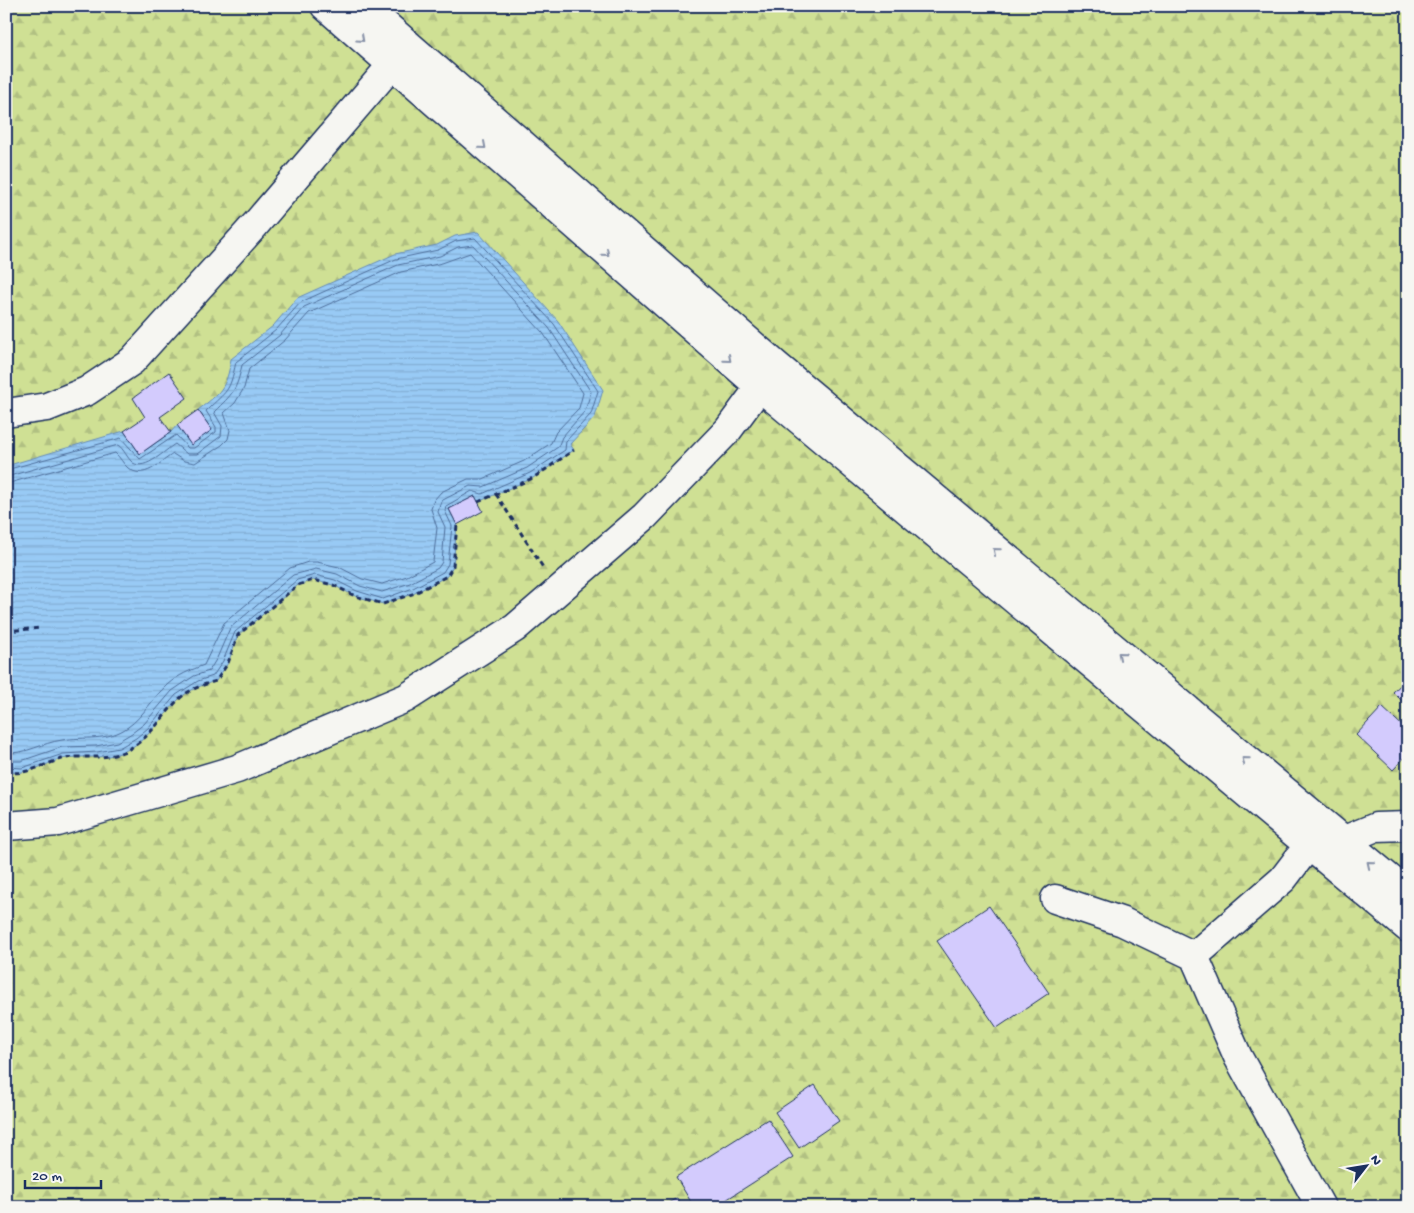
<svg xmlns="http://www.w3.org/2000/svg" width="1414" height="1213" viewBox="0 0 1414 1213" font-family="'Gochi Hand',sans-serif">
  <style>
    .forest { fill: url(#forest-firs); stroke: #758879 }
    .water { fill: url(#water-rules); stroke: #668cb9 }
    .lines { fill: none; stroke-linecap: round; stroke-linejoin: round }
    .shore { stroke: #4d6d9a; stroke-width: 1 }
    .building { fill: #d3cbfd; stroke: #1b2f5e }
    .minor-casing { stroke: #1b2f5e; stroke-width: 31 }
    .path { stroke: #1b2f5e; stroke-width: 3; stroke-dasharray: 5 4; stroke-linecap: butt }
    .minor { stroke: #f6f6f2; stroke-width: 28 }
    .oneway { stroke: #8892a8 }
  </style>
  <defs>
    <pattern id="forest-firs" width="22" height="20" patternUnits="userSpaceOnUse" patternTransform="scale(1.25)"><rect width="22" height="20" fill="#cfe094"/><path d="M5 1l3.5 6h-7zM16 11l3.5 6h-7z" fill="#b1c082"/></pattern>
    <pattern id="water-rules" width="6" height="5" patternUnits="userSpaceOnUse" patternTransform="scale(1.25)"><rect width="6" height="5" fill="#98caf5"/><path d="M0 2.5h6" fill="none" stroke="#82aed4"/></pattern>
  </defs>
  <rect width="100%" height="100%" fill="#efedf4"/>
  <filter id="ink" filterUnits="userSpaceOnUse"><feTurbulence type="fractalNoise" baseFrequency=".02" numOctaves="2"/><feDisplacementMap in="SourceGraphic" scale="10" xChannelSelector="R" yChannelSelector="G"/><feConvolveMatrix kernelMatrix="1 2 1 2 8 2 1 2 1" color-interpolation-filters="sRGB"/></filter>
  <g filter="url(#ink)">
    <path class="forest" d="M6,6h1402v1201h-1402z"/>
    <path class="water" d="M478,232l80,89 45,69 -8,27 -25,27 4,6 -41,28 -55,24 -3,-6 -26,13 8,16 -4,41 -6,10 -32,17 -32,11 -28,-8 -22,-11 -20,-5 -15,5 -60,50 -10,28 -12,18c-14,4 -28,9 -38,19 -18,19 -30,41 -55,52 -20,9 -42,2 -61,7 -18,5 -37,17 -56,13v-306l118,-35 16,23 31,-22 6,-7 35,5 -14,-20c22,-17 29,-22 33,-51l42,-33 24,-28 98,-44 42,-9 18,-9z"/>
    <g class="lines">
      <path class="shore" d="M6,470l115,-32 19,21 36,-24 12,13h6l22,-16v-5l-10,-16c22,-22 23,-17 30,-49l40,-32 25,-28 95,-43 42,-9 18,-9 19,-3 79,86 44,67 -7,23 -25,27 -1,9 -35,23 -48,21 -10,-3 -26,15 -1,5 7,15 -4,38 -5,8 -30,16 -30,11 -26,-8 -22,-11 -20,-5 -18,5 -62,52 -12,29 -10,15 -15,5 -22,14 -28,33 -12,10 -17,10 -22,4 -34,2 -41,14 -16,-1
        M6,477l112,-32c6,4 9,13 15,18 13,8 32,-13 42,-19l12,10h10l24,-18 1,-10 -8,-14c19,-19 22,-20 28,-47l38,-30 24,-28 94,-42 42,-9 18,-9 15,-2 76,83 42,64 -6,19 -23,26 -4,10 -31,21 -44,19 -13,-1 -29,15 -3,11 7,15 -3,35 -4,6 -28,15 -28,9 -22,-6 -23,-12 -21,-5 -23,6 -63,53 -13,30 -8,13 -15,5 -22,15 -28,33 -12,9 -15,9 -21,4 -34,1 -41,14h-15
        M6,484l109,-31c5,4 8,11 13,15 16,13 32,-6 45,-14l11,7 11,2 27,-18 6,-6 2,-9 -6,-17 11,-10 9,-15 5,-19 36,-29 24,-27 92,-41 41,-9 28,-10 73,80 40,60 -4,15 -23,24 -5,11 -27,18 -41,18h-15l-27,13 -7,8 -3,9 6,19 -4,34 -26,14 -25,8 -20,-5 -23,-12 -22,-5h-9l-18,6 -66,55 -20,42c-13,5 -26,10 -37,20 -14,12 -23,31 -39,42 -21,15 -43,9 -66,13 -21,3 -34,14 -56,13"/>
    </g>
    <path class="building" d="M169,372l18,26 -27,19 11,15 -31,22 -16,-23 21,-14 -12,-19z
      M198,410l14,20 -21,15 -14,-20z
      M475,496l8,15 -26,14 -8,-16z
      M1408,678v29l-15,-15z
      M1382,707l26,24v23l-15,16 -37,-35z
      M989,906l60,87 -52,35 -60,-87z
      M815,1085l24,36 -40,27 -24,-36z
      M768,1119l25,38 -78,50h-21l-18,-30z
      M677,1198l5,9h-21z"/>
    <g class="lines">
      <defs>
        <path id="minor" d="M325,6l435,381 648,541
          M364,6l412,359 632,529
          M6,413l41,-6 40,-16 45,-30 123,-136 147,-172
          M6,826l52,-4 179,-53 169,-71 109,-70 130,-112 83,-86 42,-57
          M1318,833l-35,46 -89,77 44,101 83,150
          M1342,841l34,-14 32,-1
          M1055,899l68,23 71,34"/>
      </defs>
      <use href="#minor" class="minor-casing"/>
      <path class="path" d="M496,494l48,75
        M478,502l55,-24 41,-28
        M6,631l35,-3
        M6,772c19,4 38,-8 56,-13 19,-5 41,2 61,-7 25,-11 37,-33 55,-52 10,-10 24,-15 38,-19l12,-18 10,-28 60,-50 15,-5 20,5 22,11 28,8 32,-11 32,-17 6,-10 4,-41"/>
      <use href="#minor" class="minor"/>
    </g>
    <defs><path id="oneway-chevron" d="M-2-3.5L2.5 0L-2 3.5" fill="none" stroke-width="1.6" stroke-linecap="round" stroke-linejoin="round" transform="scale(1.25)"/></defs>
    <g class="oneway">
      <use href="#oneway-chevron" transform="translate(361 39) rotate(42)"/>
      <use href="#oneway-chevron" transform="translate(483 146) rotate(41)"/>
      <use href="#oneway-chevron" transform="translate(606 253) rotate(41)"/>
      <use href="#oneway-chevron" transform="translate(728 359) rotate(41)"/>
      <use href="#oneway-chevron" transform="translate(996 551) rotate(-140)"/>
      <use href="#oneway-chevron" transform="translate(1121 655) rotate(-140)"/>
      <use href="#oneway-chevron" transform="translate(1245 760) rotate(-140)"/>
      <use href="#oneway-chevron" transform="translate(1370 864) rotate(-141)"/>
    </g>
  </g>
  <rect width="1414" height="1213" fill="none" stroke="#f6f6f2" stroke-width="25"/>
  <rect x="12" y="12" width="1389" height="1188" fill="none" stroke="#1b2f5e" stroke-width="2" filter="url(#ink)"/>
  <g transform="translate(1366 1166) rotate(59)" stroke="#f6f6f2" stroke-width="4" paint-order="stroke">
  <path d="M0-4L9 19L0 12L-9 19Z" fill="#1b2f5e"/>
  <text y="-8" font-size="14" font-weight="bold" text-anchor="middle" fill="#1b2f5e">N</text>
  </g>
  <path d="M25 1180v8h76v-8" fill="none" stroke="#1b2f5e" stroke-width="2.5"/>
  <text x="32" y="1180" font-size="15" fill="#1b2f5e" stroke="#f6f6f2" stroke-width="4" paint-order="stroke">20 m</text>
</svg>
